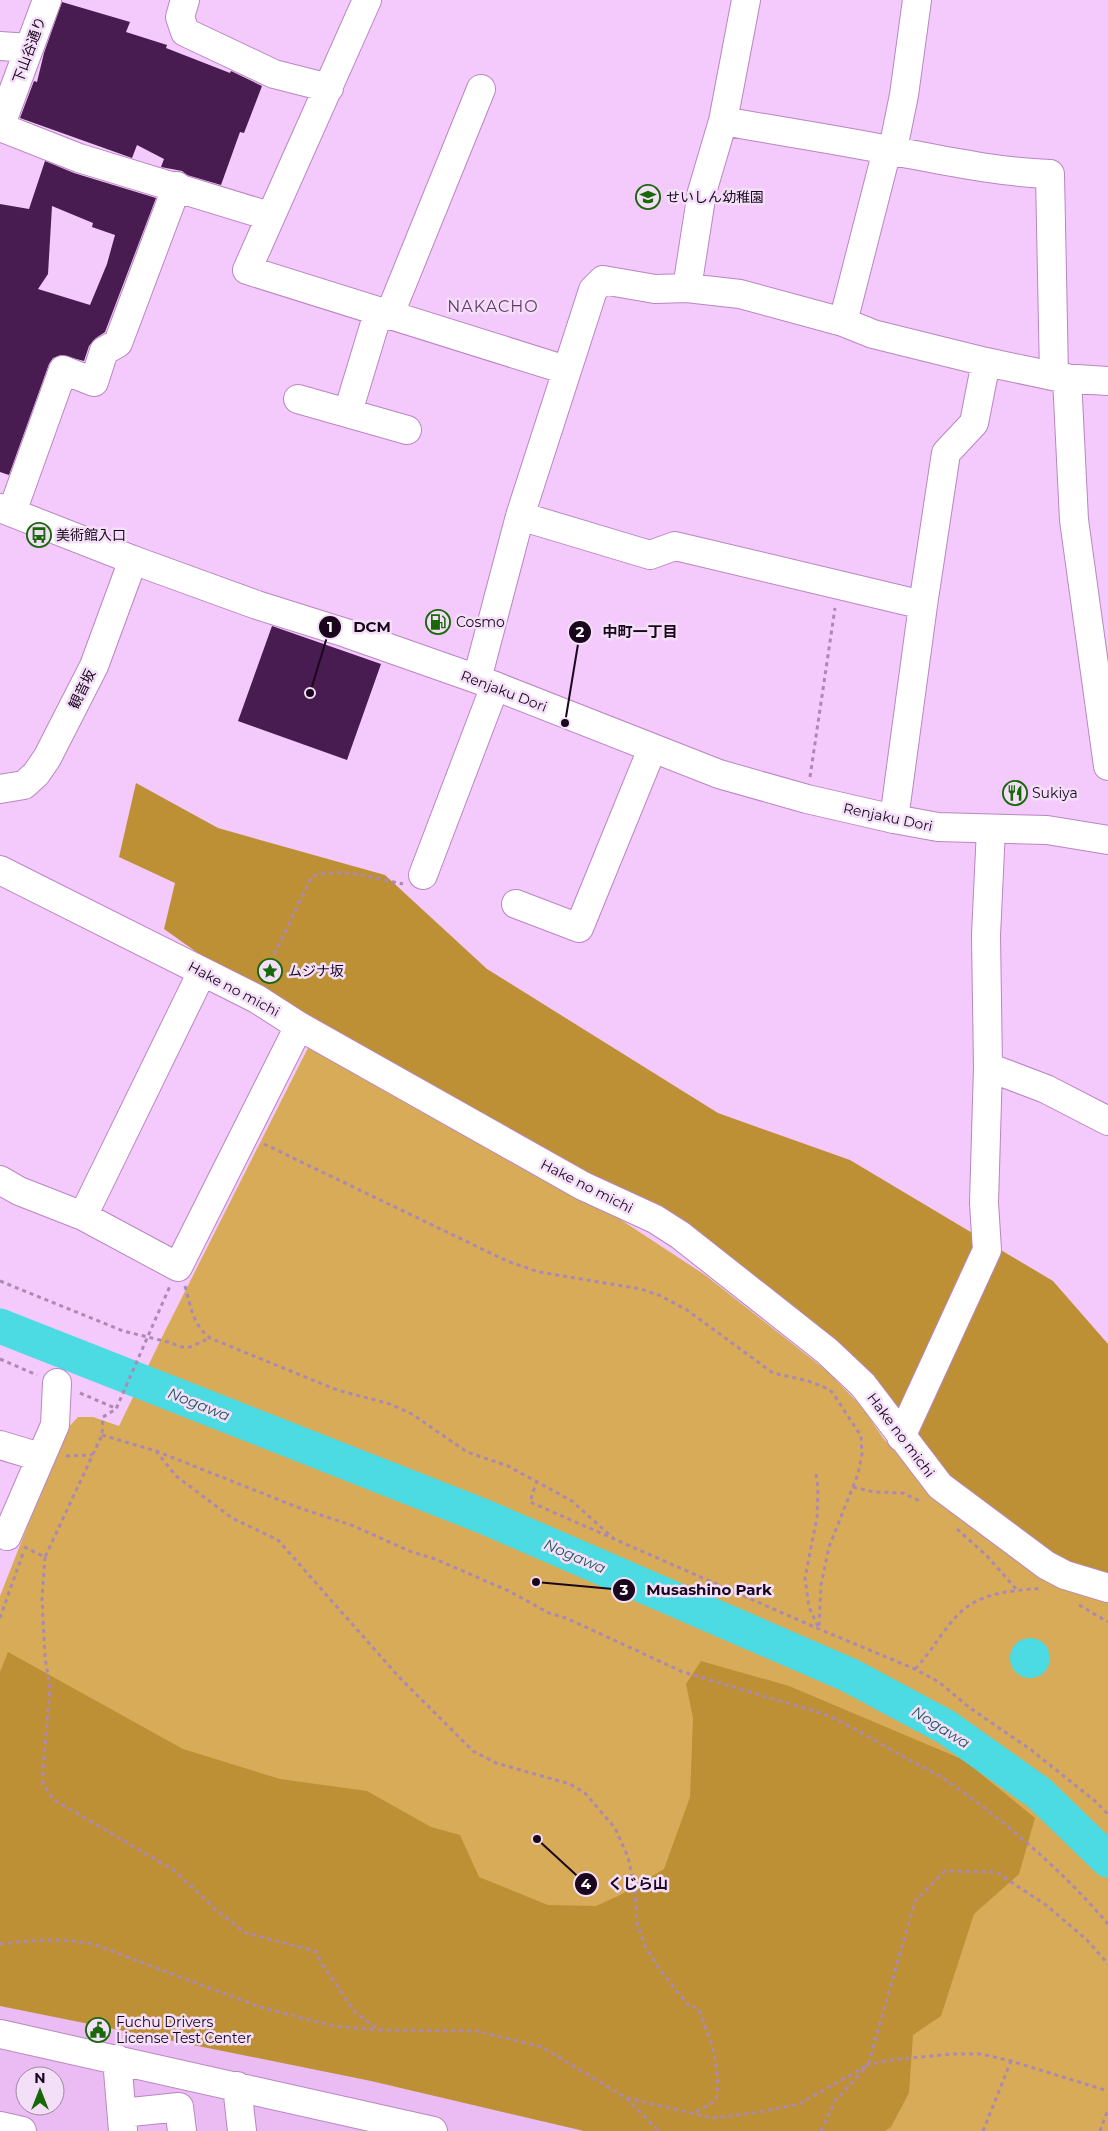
<svg xmlns="http://www.w3.org/2000/svg" width="1108" height="2131" viewBox="0 0 1108 2131" font-family="Montserrat,'Noto Sans JP',sans-serif">
  <style>
    .built { fill: #ebbcf3; fill-rule: evenodd }
    .green { fill: #d8ab59 }
    .forest { fill: #be9035 }
    .water { fill: #4cdae3 }
    .lines { fill: none; stroke-linecap: round; stroke-linejoin: round }
    .river { stroke: #4cdae3; stroke-width: 35 }
    .building { fill: #481b51; fill-rule: evenodd }
    .minor-casing { stroke: #b986c2; stroke-width: 30 }
    .major-casing { stroke: #b986c2; stroke-width: 30 }
    .path { stroke: #ac89b2; stroke-width: 3; stroke-dasharray: 4 4; stroke-linecap: butt }
    .minor { stroke: #fff; stroke-width: 28 }
    .major { stroke: #fff; stroke-width: 28 }
    .labels { text-anchor: middle; dominant-baseline: central; stroke-width: 5; stroke-linejoin: round; paint-order: stroke }
    .street-label { font-size: 14px; fill: #1a071d; stroke: #f4dff8 }
    .poi-label { font-size: 14px; fill: #1a071d; stroke: #f4dff8; text-anchor: start }
    .water-label { font-size: 15px; font-style: italic; fill: #1f595d; stroke: #f4dff8 }
    .quarter-label { font-size: 16px; letter-spacing: 1px; fill: #65376e; stroke: #f4dff8 }
    .leader { fill: none; stroke: #1a071d; stroke-width: 2 }
    .callout-dot { fill: #1a071d; stroke: #f4dff8; stroke-width: 2 }
    .mark-label { font-size: 15px; text-anchor: middle; font-weight: bold; fill: #fff }
    .callout-label { font-size: 15px; text-anchor: middle; font-weight: bold; fill: #1a071d; stroke: #f4dff8; stroke-width: 5; stroke-linejoin: round; paint-order: stroke }
  </style>
  <rect width="100%" height="100%" fill="#f4c9fb"/>
  <path class="built" d="M0,1983l563,133 19,15h-582zM25,2076h30v30h-30z"/>
  <path class="green" d="M311,1042l272,153 122,80 122,96 35,36 21,31 38,42 187,120v531h-526l-19,-15 -563,-133v-387l65,-165 13,-14h15l26,9 47,-97z"/>
  <path class="forest" d="M136,783l82,45 167,47 102,94 231,144 132,47 203,121 55,63v236l-59,-19 -129,-110 -254,-231 -416,-230 -86,-61 11,-46 -56,-26z
    M8,1652l175,97 97,30 87,12 64,36 29,8 19,42 69,28 48,1 24,-11 44,-26 26,-72 3,-79 -7,-34 15,-23 88,25 175,74 71,58 -16,56 -45,40 -33,102 -28,19 -4,58 -18,34 -6,4h-301l-213,-50 -371,-75v-334z"/>
  <path class="water" d="M1010 1658a20 20 0 1 1 40 0a20 20 0 1 1-40 0Z"/>
  <g class="lines">
    <path class="river" d="M0,1326l485,191 364,158 97,52 93,66 69,67"/>
  </g>
  <path class="building" d="M62,2l68,20 -4,10 41,13 -1,3 64,25 1,-2 31,15 -18,47 -4,-1 -19,53 -34,-10 -5,-4 -21,-4 3,-8 -27,-14 -5,13 -112,-40 14,-37 3,1 7,-29z
    M45,161l29,12 82,25 -51,134 -9,6 -7,8 -5,15 -23,-6 -8,3 -4,6 -40,111 -9,-3v-268l29,5zM52,206l41,17 -1,4 23,8 -8,29 -17,41 -52,-16 10,-15z
    M272,626l109,38 -34,96 -109,-39z"/>
  <g class="lines">
    <defs>
      <path id="minor" d="M185,0l-5,17 5,15 89,42 55,14
        M367,0l-120,270 319,100
        M0,46l29,2
        M723,121c55,10 110,18 165,29 54,10 107,22 162,24l4,202
        M0,127l79,31 190,58
        M0,127l47,-127
        M687,288l15,-96 21,-71 23,-121
        M389,316l92,-227
        M843,322l44,-172 8,-11 9,-44 13,-95
        M1067,378l7,142 34,246
        M298,399l109,31
        M348,412l30,-99
        M12,512l51,-142 31,12 10,-31 14,-8 59,-157
        M520,516l130,39 25,-9 248,59
        M477,679l43,-163 73,-226 10,-10 52,9 32,-1 53,6 103,28 30,12 113,28 76,16 46,3
        M0,789l24,-4 12,-11 11,-16 47,-92 39,-106
        M894,819l29,-214 23,-152 28,-30 12,-61
        M0,870l257,129 42,27 284,160 72,33 25,16 147,116 36,34 77,101 106,79 19,10 43,13
        M423,875l72,-189
        M516,904l63,24 73,-179
        M988,1067l58,22 62,32
        M0,1180l19,11 64,25 95,51 121,-241
        M83,1216l119,-244
        M901,1437l86,-187 -3,-47 4,-136 -2,-132 5,-106
        M0,1445l40,12
        M0,1532l7,4 48,-111 2,-42
        M0,2034l433,97
        M117,2059l6,72
        M237,2086l5,45
        M122,2113l57,-6 3,24
        M0,2126l22,5"/>
      <path id="major" d="M0,508l133,52 124,45 89,28 131,46 242,95 88,25 87,20 44,8 109,3 61,10"/>
    </defs>
    <use href="#minor" class="minor-casing"/>
    <use href="#major" class="major-casing"/>
    <path class="path" d="M810,777l25,-169
      M264,976l48,-100c30,-9 61,2 91,8
      M264,1144l243,117 32,11 102,17 20,7 26,14 86,63 35,8 16,6 8,5 29,44 1,18 -4,20 -29,73 -8,38 -2,44
      M0,1281l123,50 45,11 14,5h8l20,-9
      M185,1286c6,20 7,38 25,52l127,52 53,14 22,10 55,38 41,14 64,35 41,37
      M0,1359l37,16
      M80,1393l35,15
      M102,1435l54,16 141,56 54,18 61,27 23,7 74,32 40,22 17,5 117,54 141,42c25,11 49,25 73,39 15,9 32,16 47,26 57,38 120,93 164,145
      M156,1451l20,25 56,42 46,22 121,137 74,74 23,12 74,21 15,9 30,35 13,29 7,33 2,33 8,23 15,24 29,36 9,2c13,34 23,56 18,93l-23,12
      M66,1456l26,-1
      M816,1474l2,14 -1,29 -12,61 4,29 10,22
      M537,1480l-7,22 289,127 96,40 24,13 31,26 60,41 65,52 13,13
      M853,1487l21,5 29,1 19,9
      M957,1529l30,27 30,34
      M24,1547l21,10 57,-122 1,-18 13,-8 54,-123
      M45,1557l-3,42 3,58 5,31 -7,81v14l10,16 122,72 41,39 30,23 69,18 9,16 31,45 24,18 98,1 65,16 84,51 33,33
      M1079,1605l29,17
      M0,1618l23,-65
      M915,1669c36,-39 37,-71 99,-78 9,-1 18,-3 27,-2
      M0,1944c33,-4 60,-6 93,0l167,63 73,19 45,4
      M627,2098l85,20 48,-6 39,-8 69,-39 47,-164 30,-30 51,1 50,33 40,34 22,25
      M821,2131l14,-30 33,-36 22,-5 62,-6h29l30,7 97,30
      M983,2131l28,-70
      M1100,2131l8,-22"/>
    <use href="#minor" class="minor"/>
    <use href="#major" class="major"/>
  </g>
  <defs>
    <symbol id="school-ring" viewBox="-11 -11 22 22"><circle r="9.5" fill="#f4dff8" stroke="#186809" stroke-width="1.5"/><path d="M0-5L7-2L0 1L-7-2ZM-4 1L0 2.5L4 1V4Q0 6-4 4Z" fill="#186809"/></symbol>
    <symbol id="bus-ring" viewBox="-11 -11 22 22"><circle r="9.5" fill="#f4dff8" stroke="#186809" stroke-width="1.5"/><path d="M-5-6H5V4H4V6H2V4H-2V6H-4V4H-5ZM-3.5-4V0h7V-4ZM-3.5 1.2v1.5H-2V1.2ZM2 1.2v1.5H3.5V1.2Z" fill="#186809"/></symbol>
    <symbol id="fuel-ring" viewBox="-11 -11 22 22"><circle r="9.5" fill="#f4dff8" stroke="#186809" stroke-width="1.5"/><path d="M-5.5-6h7V0h2V4h1.3V-2.5L3-4.5l.8-.8L6-3V5H2.5V1h-1V6h-7ZM-4.2-4.7v3.2H.2V-4.7Z" fill="#186809"/></symbol>
    <symbol id="restaurant-ring" viewBox="-11 -11 22 22"><circle r="9.5" fill="#f4dff8" stroke="#186809" stroke-width="1.5"/><path d="M-5-6h1v4h1v-4h1v4h1v-4h1v5L-1.5 .5V6h-2V.5L-5-1ZM5-6V6H3V1.5H1.5Q1.5-4 5-6Z" fill="#186809"/></symbol>
    <symbol id="sight-ring" viewBox="-11 -11 22 22"><circle r="9.5" fill="#f4dff8" stroke="#186809" stroke-width="1.5"/><path d="M0-6L1.8-2.2L6-1.7L2.9 1.2L3.7 5.4L0 3.3L-3.7 5.4L-2.9 1.2L-6-1.7L-1.8-2.2Z" fill="#186809"/></symbol>
    <symbol id="civic-ring" viewBox="-11 -11 22 22"><circle r="9.5" fill="#f4dff8" stroke="#186809" stroke-width="1.5"/><path d="M-.6-6.5H3V-4.5H.6V-3L4-1V1h2V6H-6V1h2V-1L-.6-3ZM-1.2 2.5V6h2.4V2.5Z" fill="#186809"/></symbol>
  </defs>
  <g fill-rule="evenodd">
    <use href="#school-ring" x="634" y="183" width="28" height="28"/>
    <use href="#bus-ring" x="25" y="521" width="28" height="28"/>
    <use href="#fuel-ring" x="424" y="608" width="28" height="28"/>
    <use href="#restaurant-ring" x="1001" y="779" width="28" height="28"/>
    <use href="#sight-ring" x="256" y="957" width="28" height="28"/>
    <use href="#civic-ring" x="84" y="2016" width="28" height="28"/>
  </g>
  <g class="labels">
    <g class="street-label">
      <text transform="translate(29 50) rotate(-70)">下山谷通り</text>
      <text transform="translate(82 689) rotate(-64)">観音坂</text>
      <text transform="translate(504 691) rotate(21)">Renjaku Dori</text>
      <text transform="translate(888 817) rotate(12)">Renjaku Dori</text>
      <text transform="translate(234 989) rotate(28)">Hake no michi</text>
      <text transform="translate(587 1186) rotate(27)">Hake no michi</text>
      <text transform="translate(901 1435) rotate(53)">Hake no michi</text>
    </g>
    <g class="poi-label">
      <text x="666" y="197">せいしん幼稚園</text>
      <text x="56" y="535">美術館入口</text>
      <text x="456" y="622">Cosmo</text>
      <text x="1032" y="793">Sukiya</text>
      <text x="288" y="971">ムジナ坂</text>
      <text x="116" y="2022">Fuchu Drivers<tspan x="116" dy="16">License Test Center</tspan></text>
    </g>
    <g class="water-label">
      <text transform="translate(199 1404) rotate(22)">Nogawa</text>
      <text transform="translate(575 1556) rotate(23)">Nogawa</text>
      <text transform="translate(941 1727) rotate(32)">Nogawa</text>
    </g>
    <g class="quarter-label">
      <text x="493" y="306">NAKACHO</text>
    </g>
  </g>
  <path class="leader" d="M310 693L330 627M565 723L580 632M536 1582L624 1590M537 1839L586 1884"/>
  <g class="callout-dot">
    <circle cx="310" cy="693" r="5"/>
    <circle cx="565" cy="723" r="5"/>
    <circle cx="536" cy="1582" r="5"/>
    <circle cx="537" cy="1839" r="5"/>
    <circle cx="330" cy="627" r="12"/>
    <circle cx="580" cy="632" r="12"/>
    <circle cx="624" cy="1590" r="12"/>
    <circle cx="586" cy="1884" r="12"/>
  </g>
  <g class="mark-label">
    <text x="330" y="632">1</text>
    <text x="580" y="637">2</text>
    <text x="624" y="1595">3</text>
    <text x="586" y="1889">4</text>
  </g>
  <g class="callout-label">
    <text x="372" y="632">DCM</text>
    <text x="640" y="637">中町一丁目</text>
    <text x="709" y="1595">Musashino Park</text>
    <text x="638" y="1889">くじら山</text>
  </g>
  <g transform="translate(40 2091)"><circle r="24" fill="#f4dff8" stroke="#9d89a0"/>
  <path d="M0-4L9 19L0 12L-9 19Z" fill="#186809"/>
  <text y="-8" font-size="14" font-weight="bold" text-anchor="middle" fill="#1a071d">N</text>
  </g>
</svg>
